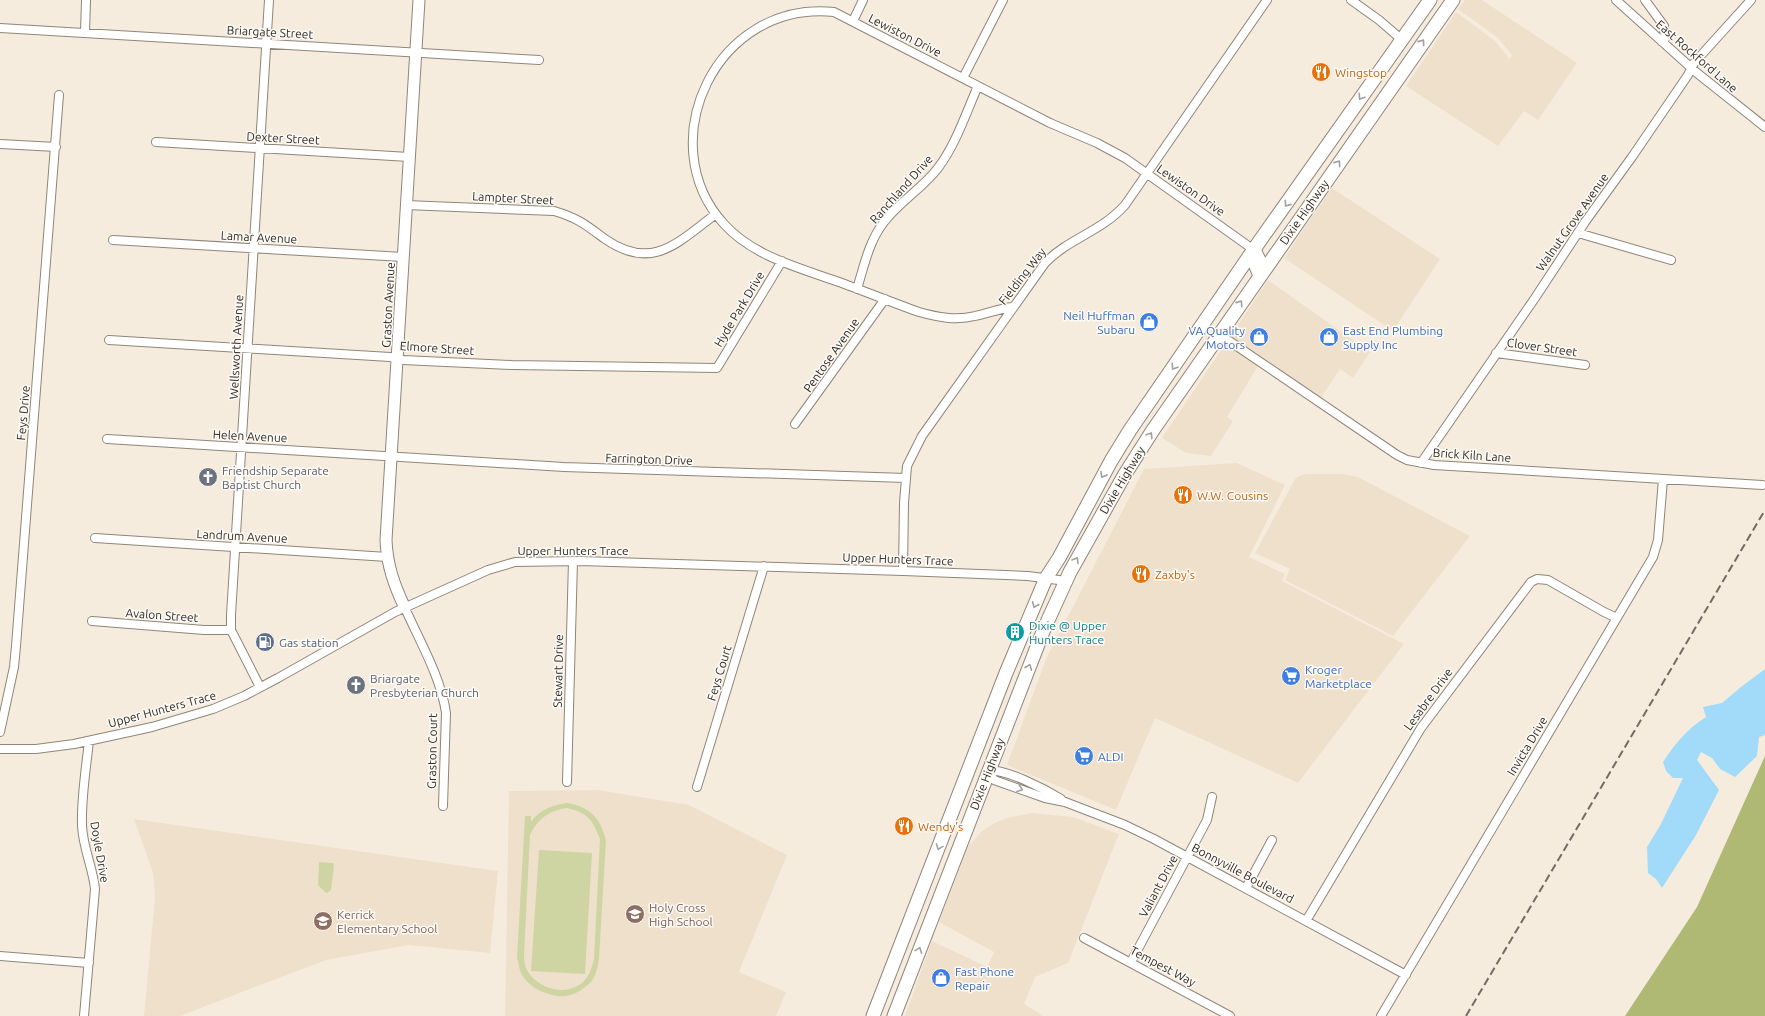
<svg xmlns="http://www.w3.org/2000/svg" width="1765" height="1016" viewBox="0 0 1765 1016" font-family="Ubuntu,sans-serif">
  <style>
    .built { fill: #efe0cc }
    .green { fill: #ced5a3; fill-rule: evenodd }
    .forest { fill: #b0b974 }
    .water { fill: #a2dafa }
    .lines { fill: none; stroke-linecap: round; stroke-linejoin: round }
    .minor-casing { stroke: #8f8579; stroke-width: 10 }
    .tertiary-casing { stroke: #8f8579; stroke-width: 13 }
    .primary-casing { stroke: #8f8579; stroke-width: 15 }
    .minor { stroke: #fff; stroke-width: 8 }
    .tertiary { stroke: #fff; stroke-width: 11 }
    .primary { stroke: #fff; stroke-width: 13 }
    .rail { stroke: #726c64; stroke-width: 2; stroke-dasharray: 8 4; stroke-linecap: butt }
    .oneway { stroke: #a1a09d }
    .labels { text-anchor: middle; dominant-baseline: central; stroke-width: 3; stroke-linejoin: round; paint-order: stroke }
    .street-label { font-size: 12px; fill: #2f2b26; stroke: #fefaf5 }
    .food-label { font-size: 12px; fill: #c56008; stroke: #fefaf5; text-anchor: start }
    .shop-label { font-size: 12px; fill: #366cbe; stroke: #fefaf5; text-anchor: start }
    .worship-label { font-size: 12px; fill: #5b616d; stroke: #fefaf5; text-anchor: start }
    .culture-label { font-size: 12px; fill: #0d838f; stroke: #fefaf5; text-anchor: start }
    .service-label { font-size: 12px; fill: #4e5e75; stroke: #fefaf5; text-anchor: start }
    .education-label { font-size: 12px; fill: #785e54; stroke: #fefaf5; text-anchor: start }
  </style>
  <rect width="100%" height="100%" fill="#f6ecde"/>
  <path class="built" d="M1465,0h17l95,63 -39,57 -14,-9 -26,35 -92,-60 50,-74 39,29 14,17 -8,12 11,-15 -14,-17 -40,-29z
    M1332,188l108,71 -47,72 -109,-73z
    M1268,280l102,72 -17,26 -13,-9 -20,30 -59,-38 -34,56 6,4 -22,35 -25,-3 -24,-15z
    M1237,463l48,22 -36,72 36,17 -3,7 122,63 -106,139 -143,-65 -39,92 -109,-45 39,-106 98,-190z
    M1307,474h36l15,3 112,59 -77,100 -108,-56 5,-11 -35,-16 40,-74 6,-4z
    M598,790l91,15 98,50 -48,117 47,20 -10,24h-271l4,-225z
    M1032,813l41,4 46,17 -51,129 -33,14 -11,27 18,11 -1,1h-136l27,-75 55,26 7,-15 -55,-30 29,-75 14,-16 14,-9 15,-5z
    M134,819l364,52 -8,82 -81,-8 -83,15 -146,56h-36l11,-119 -2,-24z"/>
  <path class="green" d="M567,803c23,4 33,14 39,37l-7,119c-1,7 -3,17 -8,23 -6,6 -16,13 -25,14 -15,2 -38,-8 -45,-23 -2,-4 -2,-10 -4,-15l8,-142h6v6c9,-13 22,-17 36,-19zM567,808c21,5 25,11 33,31l-6,120c-2,7 -4,16 -10,22 -17,17 -48,8 -58,-13 -1,-3 -2,-8 -2,-12l6,-121c8,-16 18,-24 37,-27z
    M539,850l53,3 -7,121 -54,-3z
    M319,862l14,1 1,3 -3,24 -4,3 -2,-1 -7,-7z"/>
  <path class="forest" d="M1765,756v260h-140l72,-109z"/>
  <path class="water" d="M1765,669v66l-6,2 -2,19 -22,21 -15,-8 -8,-11 -11,-6 -4,8 22,30 -23,45 -34,53 -6,-9 -8,-6 -1,-26 14,-23 22,-46h-10l-7,-7 -3,-9c11,-17 25,-34 43,-45l-3,-10 19,-4 19,-16z"/>
  <g class="lines">
    <defs>
      <path id="minor" d="M1351,0l28,20 22,19
        M1616,0l81,73 68,54
        M1645,0l19,26 1,13 -3,3
        M853,21l10,-21
        M0,28l539,32
        M85,33l1,-33
        M963,78l40,-78
        M156,142l253,15
        M0,144l56,3
        M406,205l148,6c24,7 32,14 51,28 48,33 73,3 111,-25
        M1578,233l93,27
        M113,240l290,17
        M857,289c7,-23 12,-48 27,-67 16,-21 39,-34 54,-54 18,-24 28,-55 40,-82
        M1012,307c-13,2 -24,6 -37,9 -19,5 -38,1 -56,-4 -28,-10 -55,-21 -83,-31 -39,-14 -83,-25 -112,-57 -74,-81 -8,-224 110,-212l216,111 47,20 28,15 129,92
        M1219,334l178,121 10,5 27,5 328,20
        M109,340l281,17 13,3 109,5 205,3 65,-107
        M1496,353l89,12
        M795,424l90,-125
        M107,439l457,28 342,11
        M1421,463l114,-165 50,-76 47,-65 56,-82 6,-12 57,-63
        M95,538l292,19
        M903,571l1,-68 3,-37 15,-30 123,-173c24,-25 56,-31 80,-58l142,-205
        M405,608c14,32 36,69 41,105l-3,93
        M92,621l112,9h27
        M260,687l-29,-57v-15l38,-615
        M0,732l14,-65 2,-21 43,-551
        M0,749h36l38,-5 78,-17 61,-18 31,-13 34,-18 117,-66 93,-42 27,-8 66,-1 322,10 125,5 38,5
        M988,770l6,10 51,18 20,4 60,23 29,14 252,136
        M988,770c20,0 55,18 73,29
        M567,782l6,-221
        M697,787l67,-221
        M1246,888l26,-48
        M1306,921l115,-193 110,-146 6,-3 11,1 56,32 13,6
        M1084,938l146,78
        M0,956l89,7
        M1131,962l76,-142 5,-23
        M84,1016l11,-127c-2,-21 -12,-41 -13,-63 -1,-28 4,-57 7,-85
        M1381,1016l272,-459 5,-17 5,-61"/>
      <path id="tertiary" d="M405,608c-11,-23 -18,-43 -19,-68l33,-540"/>
      <path id="primary" d="M1254,250l5,10 -3,6 4,10
        M873,1016l133,-343 40,-95 13,-20 52,-97 19,-31 129,-188 171,-242
        M894,1016l150,-387 26,-57 55,-98 28,-44 300,-430"/>
    </defs>
    <use href="#minor" class="minor-casing"/>
    <use href="#tertiary" class="tertiary-casing"/>
    <use href="#primary" class="primary-casing"/>
    <use href="#minor" class="minor"/>
    <use href="#tertiary" class="tertiary"/>
    <use href="#primary" class="primary"/>
    <path class="rail" d="M1466,1016l299,-506"/>
  </g>
  <defs><path id="oneway-chevron" d="M-2-3.5L2.5 0L-2 3.5" fill="none" stroke-width="1.6" stroke-linecap="round" stroke-linejoin="round"/></defs>
  <g class="oneway">
    <use href="#oneway-chevron" transform="translate(1422 42) rotate(-55)"/>
    <use href="#oneway-chevron" transform="translate(1361 97) rotate(124)"/>
    <use href="#oneway-chevron" transform="translate(1338 163) rotate(-55)"/>
    <use href="#oneway-chevron" transform="translate(1287 204) rotate(125)"/>
    <use href="#oneway-chevron" transform="translate(1240 303) rotate(-55)"/>
    <use href="#oneway-chevron" transform="translate(1174 367) rotate(124)"/>
    <use href="#oneway-chevron" transform="translate(1150 435) rotate(-57)"/>
    <use href="#oneway-chevron" transform="translate(1103 475) rotate(119)"/>
    <use href="#oneway-chevron" transform="translate(1076 560) rotate(-61)"/>
    <use href="#oneway-chevron" transform="translate(1035 605) rotate(113)"/>
    <use href="#oneway-chevron" transform="translate(1029 667) rotate(-68)"/>
    <use href="#oneway-chevron" transform="translate(1020 789) rotate(20)"/>
    <use href="#oneway-chevron" transform="translate(939 847) rotate(111)"/>
    <use href="#oneway-chevron" transform="translate(919 950) rotate(-69)"/>
  </g>
  <defs>
    <symbol id="restaurant-disc" viewBox="-11 -11 22 22"><circle r="9.5" fill="#e8710a" stroke="#fefaf5"/><path d="M-5-6h1v4h1v-4h1v4h1v-4h1v5L-1.5 .5V6h-2V.5L-5-1ZM5-6V6H3V1.5H1.5Q1.5-4 5-6Z" fill="#fff"/></symbol>
    <symbol id="shop-disc" viewBox="-11 -11 22 22"><circle r="9.5" fill="#3f7fe0" stroke="#fefaf5"/><path d="M-5-2.5h2.3a2.7 3.5 0 0 1 5.4 0H5L5.5 6h-11ZM-1.5-2.5h3a1.5 2.3 0 0 0-3 0Z" fill="#fff"/></symbol>
    <symbol id="church-disc" viewBox="-11 -11 22 22"><circle r="9.5" fill="#6b7280" stroke="#fefaf5"/><path d="M-1.2-6h2.4v3.5h3.3v2.4h-3.3V6h-2.4V-.1h-3.3v-2.4h3.3Z" fill="#fff"/></symbol>
    <symbol id="building-disc" viewBox="-11 -11 22 22"><circle r="9.5" fill="#0f9aa8" stroke="#fefaf5"/><path d="M-4-6H4V6H1V3H-1V6H-4ZM-2.5-4.3h1.7v1.8h-1.7ZM.8-4.3h1.7v1.8H.8ZM-2.5-1h1.7V.8h-1.7ZM.8-1h1.7V.8H.8Z" fill="#fff"/></symbol>
    <symbol id="fuel-disc" viewBox="-11 -11 22 22"><circle r="9.5" fill="#5c6f8a" stroke="#fefaf5"/><path d="M-5.5-6h7V0h2V4h1.3V-2.5L3-4.5l.8-.8L6-3V5H2.5V1h-1V6h-7ZM-4.2-4.7v3.2H.2V-4.7Z" fill="#fff"/></symbol>
    <symbol id="supermarket-disc" viewBox="-11 -11 22 22"><circle r="9.5" fill="#3f7fe0" stroke="#fefaf5"/><path d="M-6-5.5h2.5l.6 2H6L4.5 2H-2.5L-4.4-4H-6ZM-1.5 3.2a1.3 1.3 0 1 0 .1 0ZM3 3.2a1.3 1.3 0 1 0 .1 0Z" fill="#fff"/></symbol>
    <symbol id="school-disc" viewBox="-11 -11 22 22"><circle r="9.5" fill="#8d6e63" stroke="#fefaf5"/><path d="M0-5L7-2L0 1L-7-2ZM-4 1L0 2.5L4 1V4Q0 6-4 4Z" fill="#fff"/></symbol>
  </defs>
  <g fill-rule="evenodd">
    <use href="#restaurant-disc" x="1310" y="61" width="22" height="22"/>
    <use href="#shop-disc" x="1138" y="311" width="22" height="22"/>
    <use href="#shop-disc" x="1248" y="326" width="22" height="22"/>
    <use href="#shop-disc" x="1318" y="326" width="22" height="22"/>
    <use href="#church-disc" x="197" y="466" width="22" height="22"/>
    <use href="#restaurant-disc" x="1172" y="484" width="22" height="22"/>
    <use href="#restaurant-disc" x="1130" y="563" width="22" height="22"/>
    <use href="#building-disc" x="1004" y="621" width="22" height="22"/>
    <use href="#fuel-disc" x="254" y="631" width="22" height="22"/>
    <use href="#supermarket-disc" x="1280" y="665" width="22" height="22"/>
    <use href="#church-disc" x="345" y="674" width="22" height="22"/>
    <use href="#supermarket-disc" x="1073" y="745" width="22" height="22"/>
    <use href="#restaurant-disc" x="893" y="815" width="22" height="22"/>
    <use href="#school-disc" x="624" y="903" width="22" height="22"/>
    <use href="#school-disc" x="312" y="910" width="22" height="22"/>
    <use href="#shop-disc" x="930" y="967" width="22" height="22"/>
  </g>
  <g class="labels">
    <g class="street-label">
      <text transform="translate(270 32) rotate(3)">Briargate Street</text>
      <text transform="translate(905 35) rotate(27)">Lewiston Drive</text>
      <text transform="translate(1697 56) rotate(41)">East Rockford Lane</text>
      <text transform="translate(283 138) rotate(3)">Dexter Street</text>
      <text transform="translate(901 189) rotate(-48)">Ranchland Drive</text>
      <text transform="translate(1191 190) rotate(35)">Lewiston Drive</text>
      <text transform="translate(513 198) rotate(3)">Lampter Street</text>
      <text transform="translate(1304 212) rotate(-55)">Dixie Highway</text>
      <text transform="translate(1572 222) rotate(-55)">Walnut Grove Avenue</text>
      <text transform="translate(259 237) rotate(3)">Lamar Avenue</text>
      <text transform="translate(1022 276) rotate(-52)">Fielding Way</text>
      <text transform="translate(388 305) rotate(-87)">Graston Avenue</text>
      <text transform="translate(739 309) rotate(-59)">Hyde Park Drive</text>
      <text transform="translate(236 347) rotate(-87)">Wellsworth Avenue</text>
      <text transform="translate(1542 347) rotate(8)">Clover Street</text>
      <text transform="translate(437 348) rotate(4)">Elmore Street</text>
      <text transform="translate(831 355) rotate(-55)">Pentose Avenue</text>
      <text transform="translate(23 413) rotate(-85)">Feys Drive</text>
      <text transform="translate(250 436) rotate(3)">Helen Avenue</text>
      <text transform="translate(1472 455) rotate(4)">Brick Kiln Lane</text>
      <text transform="translate(649 459) rotate(2)">Farrington Drive</text>
      <text transform="translate(1122 480) rotate(-59)">Dixie Highway</text>
      <text transform="translate(242 536) rotate(3)">Landrum Avenue</text>
      <text x="573" y="550">Upper Hunters Trace</text>
      <text transform="translate(898 559) rotate(2)">Upper Hunters Trace</text>
      <text transform="translate(162 615) rotate(4)">Avalon Street</text>
      <text transform="translate(558 671) rotate(-89)">Stewart Drive</text>
      <text transform="translate(719 673) rotate(-73)">Feys Court</text>
      <text transform="translate(1428 699) rotate(-54)">Lesabre Drive</text>
      <text transform="translate(162 709) rotate(-15)">Upper Hunters Trace</text>
      <text transform="translate(1527 746) rotate(-59)">Invicta Drive</text>
      <text transform="translate(432 751) rotate(-89)">Graston Court</text>
      <text transform="translate(987 774) rotate(-69)">Dixie Highway</text>
      <text transform="translate(100 852) rotate(80)">Doyle Drive</text>
      <text transform="translate(1243 873) rotate(28)">Bonnyville Boulevard</text>
      <text transform="translate(1158 886) rotate(-62)">Valiant Drive</text>
      <text transform="translate(1163 966) rotate(28)">Tempest Way</text>
    </g>
    <g class="food-label">
      <text x="1335" y="72">Wingstop</text>
      <text x="1197" y="495">W.W. Cousins</text>
      <text x="1155" y="574">Zaxby's</text>
      <text x="918" y="826">Wendy's</text>
    </g>
    <g class="shop-label">
      <text x="1135" y="315" text-anchor="end">Neil Huffman<tspan x="1135" dy="14">Subaru</tspan></text>
      <text x="1245" y="330" text-anchor="end">VA Quality<tspan x="1245" dy="14">Motors</tspan></text>
      <text x="1343" y="330">East End Plumbing<tspan x="1343" dy="14">Supply Inc</tspan></text>
      <text x="1305" y="669">Kroger<tspan x="1305" dy="14">Marketplace</tspan></text>
      <text x="1098" y="756">ALDI</text>
      <text x="955" y="971">Fast Phone<tspan x="955" dy="14">Repair</tspan></text>
    </g>
    <g class="worship-label">
      <text x="222" y="470">Friendship Separate<tspan x="222" dy="14">Baptist Church</tspan></text>
      <text x="370" y="678">Briargate<tspan x="370" dy="14">Presbyterian Church</tspan></text>
    </g>
    <g class="culture-label">
      <text x="1029" y="625">Dixie @ Upper<tspan x="1029" dy="14">Hunters Trace</tspan></text>
    </g>
    <g class="service-label">
      <text x="279" y="642">Gas station</text>
    </g>
    <g class="education-label">
      <text x="649" y="907">Holy Cross<tspan x="649" dy="14">High School</tspan></text>
      <text x="337" y="914">Kerrick<tspan x="337" dy="14">Elementary School</tspan></text>
    </g>
  </g>
</svg>
